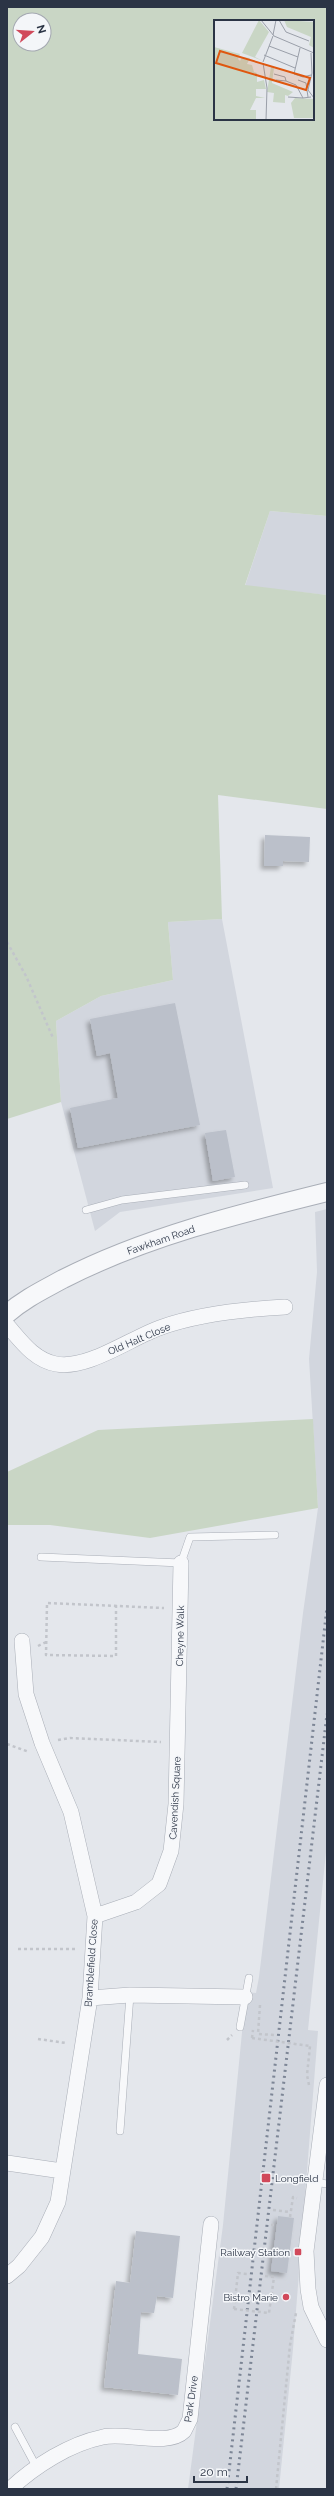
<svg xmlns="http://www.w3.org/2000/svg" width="334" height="2496" viewBox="0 0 334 2496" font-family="Raleway,sans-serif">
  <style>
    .built { fill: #d2d6de }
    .green { fill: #c9d6c5; fill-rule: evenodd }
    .building { fill: #bbc0ca; filter: url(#shadow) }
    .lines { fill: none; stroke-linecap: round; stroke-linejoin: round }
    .service-casing { stroke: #a9aeb7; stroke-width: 8 }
    .minor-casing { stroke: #a9aeb7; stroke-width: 16 }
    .tertiary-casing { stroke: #a9aeb7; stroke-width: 20 }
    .path { stroke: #c2c5cb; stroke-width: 2.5; stroke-dasharray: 3 3; stroke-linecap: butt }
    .service { stroke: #f7f8fa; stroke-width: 7 }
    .minor { stroke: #f7f8fa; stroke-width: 15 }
    .tertiary { stroke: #f7f8fa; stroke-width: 18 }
    .rail { stroke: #7d8696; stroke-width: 3; stroke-dasharray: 2 4; stroke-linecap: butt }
    .path-bridge { stroke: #c2c5cb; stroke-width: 2.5; stroke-dasharray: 3 3; stroke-linecap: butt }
    .poi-dot { fill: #d1495b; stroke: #f4f6f9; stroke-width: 1.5 }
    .labels { text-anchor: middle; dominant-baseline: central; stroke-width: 3; stroke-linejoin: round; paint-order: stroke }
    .street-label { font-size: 10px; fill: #2b3445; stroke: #f4f6f9 }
    .poi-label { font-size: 10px; fill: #2b3445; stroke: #f4f6f9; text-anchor: end }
    .inset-road { fill: none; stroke: #9a9fa9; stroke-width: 1 }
    .view { fill: #df570f; fill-opacity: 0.15; stroke: #df570f; stroke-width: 2 }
    .inset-edge { fill: none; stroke: #2b3445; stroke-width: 2 }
  </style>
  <defs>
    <filter id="shadow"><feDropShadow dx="-3.5" dy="3.5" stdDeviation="2" flood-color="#0004"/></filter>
  </defs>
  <rect width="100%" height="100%" fill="#e4e7ec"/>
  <path class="built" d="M270,511l57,5v79l-82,-9z
    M222,919l51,269 -153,24 -25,19 -34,-129 -5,-81 45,-25 72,-16 -5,-58z
    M327,1209v633l-19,188 10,1 -25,318 -14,140h-91l35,-264 23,-233 10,1 3,-16 44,-364 15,-105 -9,-149 8,-87 -2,-60z"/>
  <path class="green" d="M7,7h320v509l-57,-5 -25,74 82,10v214l-109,-14 4,124 -54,3 5,58 -72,16 -45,25 5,81 -54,17zM20,20h24v24h-24zM215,21h98v98h-98z
    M313,1419l5,89 -168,30 -100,-13h-43v-53l91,-42z"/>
  <path class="building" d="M265,835l45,2 -1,25 -26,-1v5h-19z
    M175,1003l25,122 -122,23 -8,-40 48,-10 -8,-45 -13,3 -7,-37z
    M226,1130l9,47 -22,4 -8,-48z
    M278,2216l16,2 -7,55 -16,-2z
    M136,2231l44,5 -7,62 -16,-2 -3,17 -13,-1 -3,42 44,5 -4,36 -74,-8 12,-106 14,2z"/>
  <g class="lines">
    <defs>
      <path id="service" d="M86,1210l36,-10 123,-15
        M41,1557l140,6 9,-26 85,-2
        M240,2027l9,-49
        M120,2131l10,-136
        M314,2182l13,2
        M15,2427l22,41"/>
      <path id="minor" d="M7,1325c14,16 27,35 49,39 32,6 76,-27 106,-37 37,-13 85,-18 123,-20
        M95,1916l41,-14 23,-18 12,-33 5,-47 5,-241
        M90,1998l40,-3 115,2
        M327,2085l-21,166 2,38 3,18 16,33
        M7,2163l55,8
        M7,2276l12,-10 23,-29 16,-35 32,-204 5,-82 -24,-104 -29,-69 -16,-49 -4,-53
        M10,2489c25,-23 59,-45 93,-52 23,-5 65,10 81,-6l6,-12 21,-195"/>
      <path id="tertiary" d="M7,1314c17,-15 36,-24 56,-35 82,-42 175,-65 264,-87"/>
    </defs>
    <use href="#service" class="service-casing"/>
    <use href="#minor" class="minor-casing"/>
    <use href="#tertiary" class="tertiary-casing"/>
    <path class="path" d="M7,942l19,34 27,62
      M116,1605v51l-70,-1 1,-52 117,5
      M38,1646l8,-4
      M58,1740l12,-2 91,4
      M7,1744l22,8
      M18,1949h60
      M260,2005l-2,29 16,1
      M252,2038l1,-8
      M38,2039l28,4
      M227,2040l5,-5
      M309,2085l-2,-10 3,-29
      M273,2210l17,2
      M290,2217l3,-20 4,1
      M271,2225h6
      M265,2276l9,1 -5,36
      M234,2309l4,-36 9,1
      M276,2489l14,-144 6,-32"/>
    <use href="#service" class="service"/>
    <use href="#minor" class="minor"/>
    <use href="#tertiary" class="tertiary"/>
    <path class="rail" d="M227,2489l100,-882
      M236,2489l91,-775"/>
    <path class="path-bridge" d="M252,2038l58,8
      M234,2309l35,4"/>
  </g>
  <g class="poi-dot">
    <rect x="261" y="2173" width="10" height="10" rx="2"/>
    <rect x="294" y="2248" width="8" height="8" rx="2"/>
    <circle cx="286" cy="2297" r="4"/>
  </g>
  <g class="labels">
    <g class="street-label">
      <text transform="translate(161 1240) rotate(-19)">Fawkham Road</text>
      <text transform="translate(139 1339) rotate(-23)">Old Halt Close</text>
      <text transform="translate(180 1636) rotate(-89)">Cheyne Walk</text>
      <text transform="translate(175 1798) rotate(-87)">Cavendish Square</text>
      <text transform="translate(91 1963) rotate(-86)">Bramblefield Close</text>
      <text transform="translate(191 2399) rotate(-82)">Park Drive</text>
    </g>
    <g class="poi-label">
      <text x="275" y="2178" text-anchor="start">Longfield</text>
      <text x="290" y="2252">Railway Station</text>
      <text x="278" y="2297">Bistro Marie</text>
    </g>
  </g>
  <g transform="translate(214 20)">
    <rect width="100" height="100" fill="#e4e7ec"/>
    <path d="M45,0l10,12 -14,25 8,4 -21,-8zM70,0l30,2v26l-5,-3 2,-8 -24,-10zM0,27l26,7 -2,5 2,2 2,-4 8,1 -3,6 5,1 2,7 3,1v9l7,-2 2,9h-10v7l9,2h-9l-6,12h6v10h-42zM57,47l3,1 -2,15 21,9 -5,4 -3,-1v8l-12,-1 1,-9 -7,-1zM81,78l19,1v19h-20l-3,-15z" fill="#c9d6c5"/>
    <path class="inset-road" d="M47,0l13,16 40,17M65,0l7,12 23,9M59,15l3,-15M55,26l29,11M86,28l-6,26 9,3 8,-2M97,33l1,20 -4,17 6,8M50,35l31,13M49,42l10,-26M49,43l4,25 -1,32M60,54l11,3 1,4M62,60l10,1 10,4 7,13 8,-1M84,60l8,3 2,14M74,77l15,1"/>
    <path class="view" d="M6,31l90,27 -4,12 -90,-27z"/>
    <rect width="100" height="100" class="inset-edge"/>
  </g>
  <rect width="334" height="2496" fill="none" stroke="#2b3445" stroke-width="16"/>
  <g transform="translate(32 32) rotate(73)"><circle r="19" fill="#f4f6f9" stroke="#a4a8b1"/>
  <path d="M0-3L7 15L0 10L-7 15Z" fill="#d1495b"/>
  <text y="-6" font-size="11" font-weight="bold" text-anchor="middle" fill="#2b3445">N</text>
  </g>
  <path d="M194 2476v6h53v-6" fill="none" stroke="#2b3445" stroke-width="2"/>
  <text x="200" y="2476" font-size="12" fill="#2b3445" stroke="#f4f6f9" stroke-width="3" paint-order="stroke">20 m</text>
</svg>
